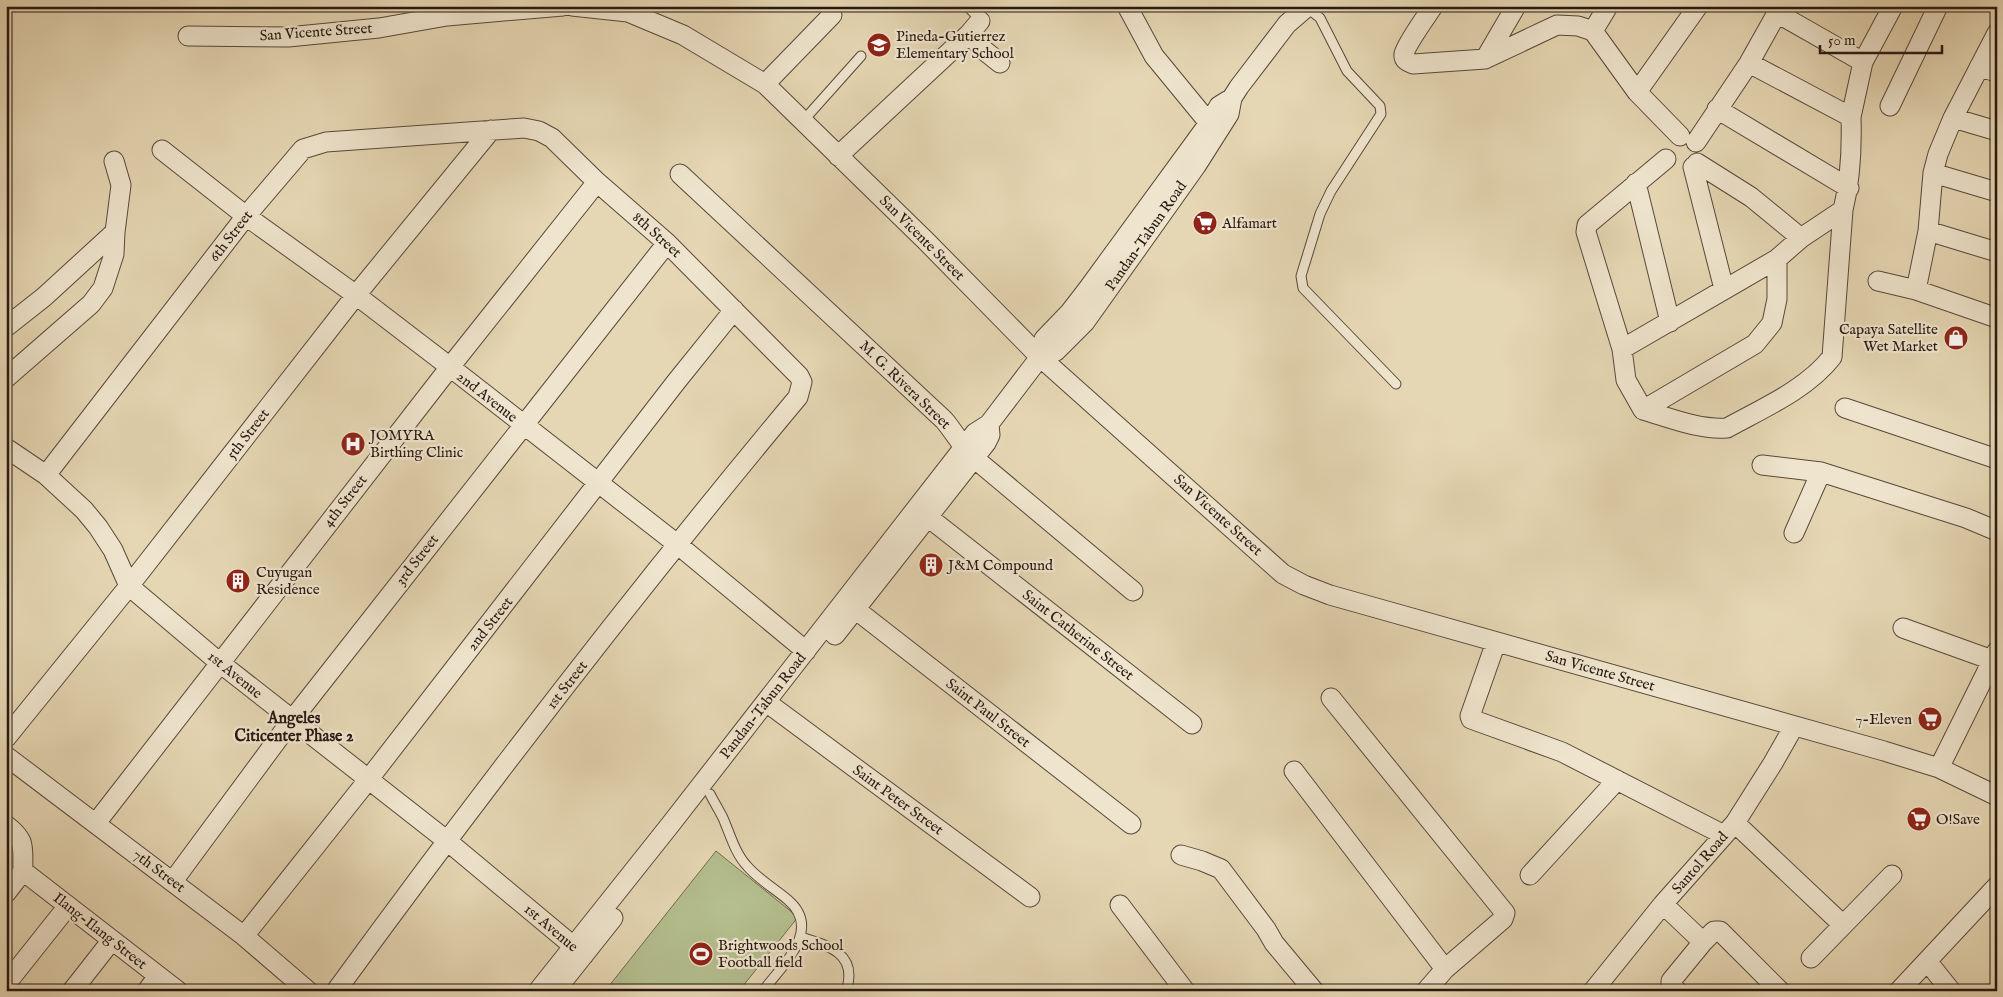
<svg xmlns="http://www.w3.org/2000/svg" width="2003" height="997" viewBox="0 0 2003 997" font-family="'IM FELL English',serif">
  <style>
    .park { fill: #b4be8e; stroke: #6e6b50 }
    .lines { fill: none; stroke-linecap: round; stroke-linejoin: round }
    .service-casing { stroke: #57483a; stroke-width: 11 }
    .minor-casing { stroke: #57483a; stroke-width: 21 }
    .service { stroke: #efe5ce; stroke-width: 9 }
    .minor { stroke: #efe5ce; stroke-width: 19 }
    .labels { text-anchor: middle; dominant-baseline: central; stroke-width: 4.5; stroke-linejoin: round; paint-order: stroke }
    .street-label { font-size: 15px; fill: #271812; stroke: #efe5ce }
    .poi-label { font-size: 15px; fill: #271812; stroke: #efe5ce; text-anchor: start }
    .neighbourhood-label { font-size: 16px; font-weight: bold; fill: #271812; stroke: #efe5ce }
  </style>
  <rect width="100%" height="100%" fill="#e6d7b4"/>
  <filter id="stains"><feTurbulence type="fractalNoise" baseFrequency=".004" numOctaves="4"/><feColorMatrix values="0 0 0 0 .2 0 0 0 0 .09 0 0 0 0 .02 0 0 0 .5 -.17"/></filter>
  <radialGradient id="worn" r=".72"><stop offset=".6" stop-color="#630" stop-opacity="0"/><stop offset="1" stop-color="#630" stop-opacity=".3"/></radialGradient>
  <path class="park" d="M716,851l82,66 -59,74h-134z"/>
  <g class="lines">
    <defs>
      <path id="service" d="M967,6l12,12 1,3
        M1305,6l15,12 27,53 33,35 1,8 -50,77 -11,23 -19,62 2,12 93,96
        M803,121l58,-65
        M710,794c4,8 9,16 13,24 7,16 12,35 24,48 11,13 28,23 41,34 35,30 -6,65 -25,91
        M801,937c26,8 56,16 46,51l-4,3"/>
      <path id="minor" d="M572,6l56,6 55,23 82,49 161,157 114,116 243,217 21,11 26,10 554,156 55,17 58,28
        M1127,6l27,50 55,67 9,7
        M1433,6c-6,10 -27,38 -29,48 -1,6 4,8 9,10l72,-5 72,-34 21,1 15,5 44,61 43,44
        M1777,13l86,49
        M1593,31l15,-25
        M969,34l16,17 15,12
        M188,36l100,1 91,-9 68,-12 116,-10
        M1485,59l31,-53
        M1979,67l18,5
        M765,84l67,-69
        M1637,92l61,-86
        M1890,106l48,-100
        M1717,109l132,79
        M1851,117l12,-55 30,-56
        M1953,118l44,13
        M1696,142l53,-79 32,-57
        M162,150l84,66 110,79 94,72 227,177 129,107
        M838,156l131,-122 11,-13
        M1666,159l-79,66 -1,7 36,117 4,31 17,30c27,8 56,20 84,18 36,-20 79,-38 105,-71l11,-147c8,-32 9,-61 8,-93l-102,-54
        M1697,163l54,34 50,41
        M1693,167l31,122
        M1933,173l64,19
        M680,174l264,246c11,13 18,27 30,38l159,133
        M1636,183l34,139
        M1928,231l69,21
        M1878,281l38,9 81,28
        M1916,290l12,-59 5,-58 5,-19 15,-36 44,-85
        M6,327l38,-30 71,-65
        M1622,349l155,-90 24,-21 42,-28
        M1040,357l16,-6 29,-29 111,-156 33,-52 3,-16 7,-11 48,-63 21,-18
        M6,378l85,-74 12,-16 11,-34 1,-22 6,-47 -7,-24
        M1845,408l152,51
        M1643,410l112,-66 17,-21 5,-24v-40
        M6,448l40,27 38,35 14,17 15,23 16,36 91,77 226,177 138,115
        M1762,465l59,7 145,46 31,13
        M46,475l200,-259 57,-67 23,-7 198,-14 15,3 13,7 45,44 70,61 132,133 3,6 -4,15c-161,193 -314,391 -462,594
        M919,510l273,214
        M1794,533l27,-61
        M846,602l285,222
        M1903,628l89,32
        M835,635l151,-192 4,-8 -1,-11
        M1496,642l-26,74 1,3 91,33 162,83
        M1331,698l174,215 -2,6 -58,50 -19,22
        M766,702l264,195
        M6,738l123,-152 227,-291 135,-165
        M6,756l238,180 64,55
        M1939,768l58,-117
        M1294,771l151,198
        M96,823l354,-456 147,-185
        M1735,823l108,102
        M6,825c21,16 16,22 17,46
        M1181,855l21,6 19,8 45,60 8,14 40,48
        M23,871l155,120
        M1530,875l87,-95
        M173,881l119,-161 375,-477
        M6,893l17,-22
        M1663,904l40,38 11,-11h6l60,60
        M1120,905l65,86
        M244,936l124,-156 308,-398 58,-72
        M1811,958l81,-83
        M1927,961l24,30
        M6,984l62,-78
        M72,991l40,-51
        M147,991l11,-15
        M538,991l132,-166 305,-392 14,-9 51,-67 4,-18 26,-27 17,-22 122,-167 10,-17 13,-8
        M555,991l58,-73
        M1593,991l70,-87 72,-81 38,-60 21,-37
        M1677,991l-6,-6v-4l32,-39
        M1899,991l98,-105"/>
    </defs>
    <use href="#service" class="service-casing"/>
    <use href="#minor" class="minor-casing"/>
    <use href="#service" class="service"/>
    <use href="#minor" class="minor"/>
  </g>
  <defs>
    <symbol id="school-disc" viewBox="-11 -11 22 22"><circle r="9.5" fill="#8f2418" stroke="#efe5ce"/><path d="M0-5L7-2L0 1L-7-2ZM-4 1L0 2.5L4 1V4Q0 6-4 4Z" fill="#fff"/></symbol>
    <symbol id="supermarket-disc" viewBox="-11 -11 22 22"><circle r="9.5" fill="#8f2418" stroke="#efe5ce"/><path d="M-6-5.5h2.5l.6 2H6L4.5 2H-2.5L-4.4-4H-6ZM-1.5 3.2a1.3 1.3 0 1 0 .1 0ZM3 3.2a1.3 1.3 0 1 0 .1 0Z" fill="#fff"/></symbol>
    <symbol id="shop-disc" viewBox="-11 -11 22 22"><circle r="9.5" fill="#8f2418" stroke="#efe5ce"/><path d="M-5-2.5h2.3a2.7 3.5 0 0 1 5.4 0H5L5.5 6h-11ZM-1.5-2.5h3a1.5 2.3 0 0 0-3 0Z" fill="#fff"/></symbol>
    <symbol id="hospital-disc" viewBox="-11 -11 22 22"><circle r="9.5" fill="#8f2418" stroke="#efe5ce"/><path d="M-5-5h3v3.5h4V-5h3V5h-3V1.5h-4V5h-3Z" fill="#fff"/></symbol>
    <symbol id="building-disc" viewBox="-11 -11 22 22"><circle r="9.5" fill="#8f2418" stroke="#efe5ce"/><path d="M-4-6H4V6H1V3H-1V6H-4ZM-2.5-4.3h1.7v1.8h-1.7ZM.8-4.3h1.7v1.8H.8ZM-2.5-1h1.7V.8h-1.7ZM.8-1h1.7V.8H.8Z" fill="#fff"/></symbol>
    <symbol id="stadium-disc" viewBox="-11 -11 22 22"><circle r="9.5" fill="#8f2418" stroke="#efe5ce"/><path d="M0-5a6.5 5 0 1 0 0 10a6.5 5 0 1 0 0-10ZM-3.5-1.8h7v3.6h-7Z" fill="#fff"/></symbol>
  </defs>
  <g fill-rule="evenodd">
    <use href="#school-disc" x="865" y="31" width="28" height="28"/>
    <use href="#supermarket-disc" x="1191" y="209" width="28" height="28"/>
    <use href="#shop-disc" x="1942" y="324" width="28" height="28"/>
    <use href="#hospital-disc" x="339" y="430" width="28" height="28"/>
    <use href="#building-disc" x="917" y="551" width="28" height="28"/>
    <use href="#building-disc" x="224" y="567" width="28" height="28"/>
    <use href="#supermarket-disc" x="1916" y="705" width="28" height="28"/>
    <use href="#supermarket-disc" x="1905" y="805" width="28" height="28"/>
    <use href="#stadium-disc" x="687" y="940" width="28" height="28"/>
  </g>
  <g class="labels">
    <g class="street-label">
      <text transform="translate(316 32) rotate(-4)">San Vicente Street</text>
      <text transform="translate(657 235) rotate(42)">8th Street</text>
      <text transform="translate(231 236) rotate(-52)">6th Street</text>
      <text transform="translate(1146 236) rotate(-55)">Pandan-Tabun Road</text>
      <text transform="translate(922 238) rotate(45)">San Vicente Street</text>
      <text transform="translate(905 385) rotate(44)">M. G. Rivera Street</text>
      <text transform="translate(487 397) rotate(38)">2nd Avenue</text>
      <text transform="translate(248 434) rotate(-52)">5th Street</text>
      <text transform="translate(345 501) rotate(-52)">4th Street</text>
      <text transform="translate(1218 515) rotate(42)">San Vicente Street</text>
      <text transform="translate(417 560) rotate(-52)">3rd Street</text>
      <text transform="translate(490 624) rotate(-52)">2nd Street</text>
      <text transform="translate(1078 635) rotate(38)">Saint Catherine Street</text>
      <text transform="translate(1600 671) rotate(16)">San Vicente Street</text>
      <text transform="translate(235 675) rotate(39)">1st Avenue</text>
      <text transform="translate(567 685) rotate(-52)">1st Street</text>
      <text transform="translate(763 706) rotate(-52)">Pandan-Tabun Road</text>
      <text transform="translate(988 713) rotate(38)">Saint Paul Street</text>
      <text transform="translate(898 800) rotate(36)">Saint Peter Street</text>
      <text transform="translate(1700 863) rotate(-49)">Santol Road</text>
      <text transform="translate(159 871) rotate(37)">7th Street</text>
      <text transform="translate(551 928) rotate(40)">1st Avenue</text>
      <text transform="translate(100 931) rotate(38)">Ilang-Ilang Street</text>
    </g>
    <g class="poi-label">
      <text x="896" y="36">Pineda-Gutierrez<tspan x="896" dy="17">Elementary School</tspan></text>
      <text x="1222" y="223">Alfamart</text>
      <text x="1938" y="329" text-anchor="end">Capaya Satellite<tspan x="1938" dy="17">Wet Market</tspan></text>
      <text x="370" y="435">JOMYRA<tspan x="370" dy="17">Birthing Clinic</tspan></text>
      <text x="948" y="565">J&amp;M Compound</text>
      <text x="256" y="572">Cuyugan<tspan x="256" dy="17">Residence</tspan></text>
      <text x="1912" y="719" text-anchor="end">7-Eleven</text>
      <text x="1936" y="819">O!Save</text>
      <text x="718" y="945">Brightwoods School<tspan x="718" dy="17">Football field</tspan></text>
    </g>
    <g class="neighbourhood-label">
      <text x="294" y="719">Angeles<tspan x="294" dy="18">Citicenter Phase 2</tspan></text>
    </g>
  </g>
  <rect width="2003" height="997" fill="none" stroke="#e6d7b4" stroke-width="25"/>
  <rect x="8" y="8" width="1988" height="982" fill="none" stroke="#271812" stroke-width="2.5"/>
  <rect x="12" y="12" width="1978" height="972" fill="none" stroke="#271812"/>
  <path d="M1820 45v8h122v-8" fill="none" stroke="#271812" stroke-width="2.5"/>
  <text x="1828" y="45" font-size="15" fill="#271812" stroke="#efe5ce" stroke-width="4" paint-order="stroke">50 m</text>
  <rect width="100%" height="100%" filter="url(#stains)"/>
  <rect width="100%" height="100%" fill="url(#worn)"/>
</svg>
